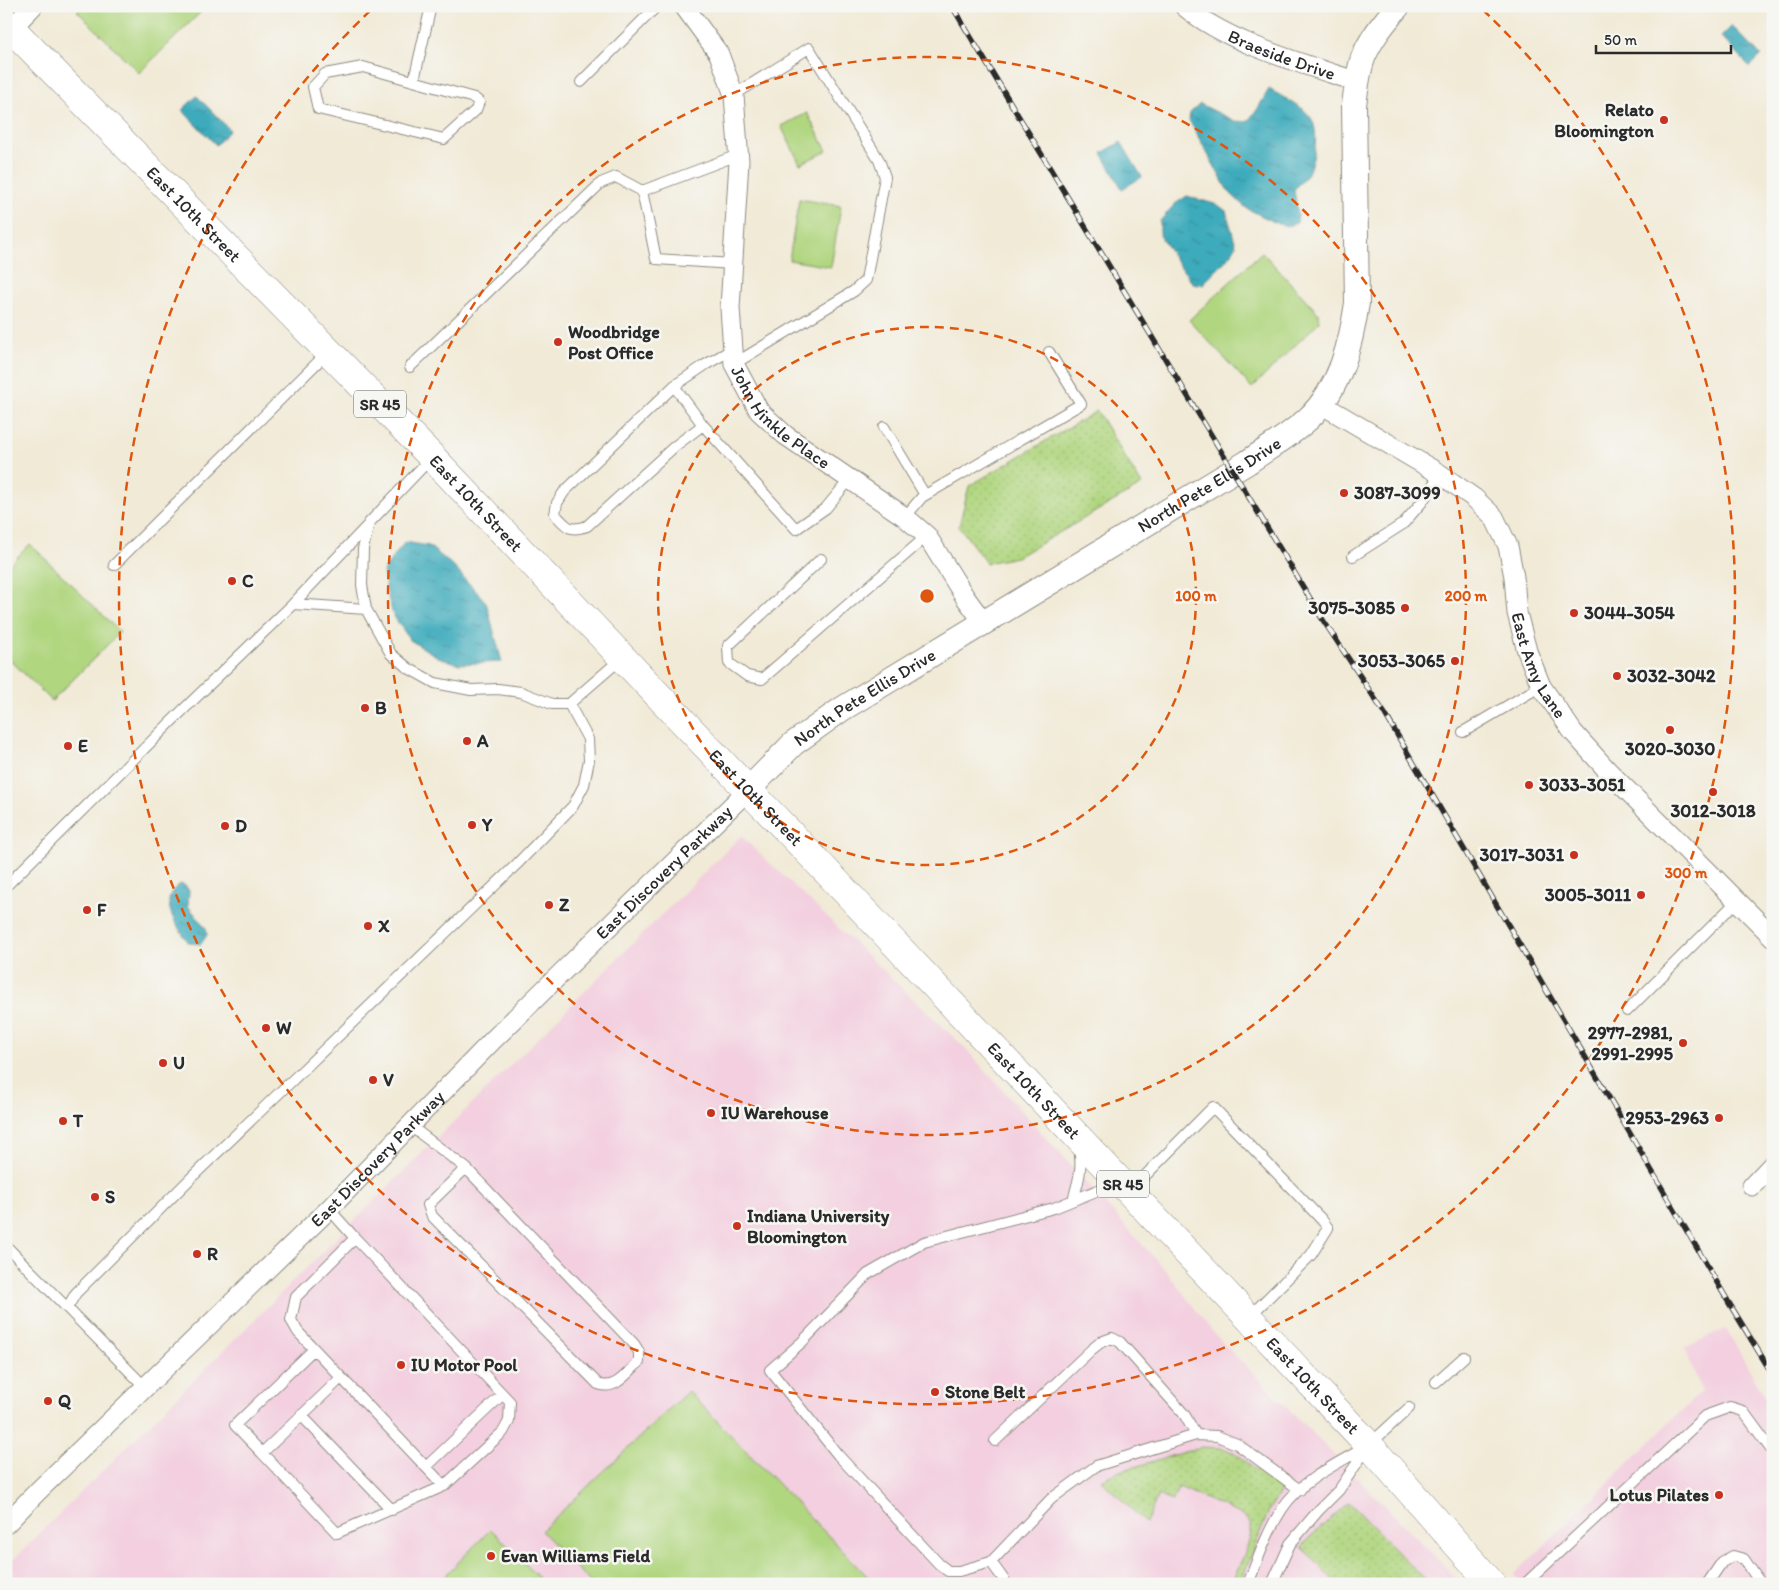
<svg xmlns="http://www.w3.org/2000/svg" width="1779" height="1590" viewBox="0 0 1779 1590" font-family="Itim,sans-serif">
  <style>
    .built { fill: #f3cfdf }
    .grass { fill: url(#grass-dots); stroke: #6e8055 }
    .park { fill: #b0d67f; stroke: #6e8055 }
    .water { fill: url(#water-ripples); stroke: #346b74 }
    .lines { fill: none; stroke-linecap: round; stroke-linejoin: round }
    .service-casing { stroke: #8e8a81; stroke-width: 12 }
    .minor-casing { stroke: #8e8a81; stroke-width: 21 }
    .tertiary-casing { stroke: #8e8a81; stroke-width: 26 }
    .primary-casing { stroke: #8e8a81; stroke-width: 29 }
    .service { stroke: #fff; stroke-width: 10 }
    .minor { stroke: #fff; stroke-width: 19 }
    .tertiary { stroke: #fff; stroke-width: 24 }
    .primary { stroke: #fff; stroke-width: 28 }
    .rail-casing { stroke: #2b2b2b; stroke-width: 5.5 }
    .rail { stroke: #f6f6f2; stroke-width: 4; stroke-dasharray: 11; stroke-linecap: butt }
    .ring { fill: none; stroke: #df570e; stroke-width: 2.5; stroke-dasharray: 9 6 }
    .poi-dot { fill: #c8321e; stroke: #f6f6f2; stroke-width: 2 }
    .labels { text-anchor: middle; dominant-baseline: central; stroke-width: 5; stroke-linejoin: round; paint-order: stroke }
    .shield { fill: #f6f6f2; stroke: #686867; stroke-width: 1 }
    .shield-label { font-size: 16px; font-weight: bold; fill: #2b2b2b }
    .street-label { font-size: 18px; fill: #2b2b2b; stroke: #f6f6f2 }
    .poi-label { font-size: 18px; font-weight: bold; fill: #2b2b2b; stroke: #f6f6f2; text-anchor: start }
    .centre { fill: #df570e; stroke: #f6f6f2; stroke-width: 2.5 }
    .ring-label { font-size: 15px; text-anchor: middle; font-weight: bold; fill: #df570e; stroke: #f6f6f2; stroke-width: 5; stroke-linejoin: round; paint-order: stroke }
  </style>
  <defs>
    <pattern id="grass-dots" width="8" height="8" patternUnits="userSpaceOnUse" patternTransform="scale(1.25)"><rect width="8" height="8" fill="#b0d67f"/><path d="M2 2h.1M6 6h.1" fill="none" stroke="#98b86e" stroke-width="1.8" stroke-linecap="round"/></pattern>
    <pattern id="water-ripples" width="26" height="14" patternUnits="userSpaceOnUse" patternTransform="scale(1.25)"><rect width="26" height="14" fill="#3eabbc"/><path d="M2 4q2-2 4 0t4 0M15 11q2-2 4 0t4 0" fill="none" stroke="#348b99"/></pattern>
  </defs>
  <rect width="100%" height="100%" fill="#f6f6f2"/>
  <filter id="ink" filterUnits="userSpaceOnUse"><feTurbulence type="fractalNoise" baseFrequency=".02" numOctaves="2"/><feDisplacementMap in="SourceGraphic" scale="10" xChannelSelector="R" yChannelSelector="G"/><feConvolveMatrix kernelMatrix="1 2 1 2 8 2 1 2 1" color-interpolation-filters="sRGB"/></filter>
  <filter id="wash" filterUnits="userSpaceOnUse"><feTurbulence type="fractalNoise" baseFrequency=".0096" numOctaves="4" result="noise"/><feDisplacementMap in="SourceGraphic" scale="20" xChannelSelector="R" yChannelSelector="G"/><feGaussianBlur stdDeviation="1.12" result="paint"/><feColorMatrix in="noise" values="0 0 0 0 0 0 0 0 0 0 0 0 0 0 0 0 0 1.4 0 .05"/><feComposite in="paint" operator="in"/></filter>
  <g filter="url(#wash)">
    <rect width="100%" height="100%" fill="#f1ead7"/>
    <path class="built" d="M741,836l221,209 205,227 47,62 248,250h-1456v-17z
      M1726,1329l47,81v174h-251l-8,-9 188,-184 -18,-43z"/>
    <path class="grass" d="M1097,411l45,74 -125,72 -31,6 -27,-37 10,-40z
      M1201,1447l22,1 12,5 46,38 -11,17 -30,76h-9c5,-13 22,-44 20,-57 -1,-5 -6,-9 -9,-12l-63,-28 -7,14 -14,-6 -12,28 -45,-43 16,-8z
      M1349,1502l80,82h-92l-35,-37 5,-7z"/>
    <path class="park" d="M82,6h125l-68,67 -62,-62z
      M807,113l20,38 -27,13 -19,-38z
      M799,199l42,7 -10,61 -42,-7z
      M1262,252l56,61 1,9 -67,66 -63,-68z
      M30,544l90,88 -68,69 -46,-45v-88z
      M688,1391l187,193h-283l-51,-53z
      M491,1529l54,55h-108z"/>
    <path class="water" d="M1732,26l29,30 -11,11 -29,-30z
      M1269,89c12,7 27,14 37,23 16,13 9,47 1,63 -3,5 -10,9 -13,15l4,25 -1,8 -9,3 -10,-2 -32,-16 -18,-17 -39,-71 1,-7 10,-9 35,17 12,1 10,-12z
      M197,96l33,34 -14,15 -34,-35z
      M1121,142l21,35 -20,12 -20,-36z
      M1187,196l31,9 8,6 10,34 -5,10 -28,29h-9l-19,-24 -15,-25v-14l15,-17z
      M405,542l24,4 23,19 34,37 16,60 -43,2 -21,-7 -28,-17 -17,-25 -6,-22 -4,-22z
      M180,884l6,2 3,5 -1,15 18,22 1,7 -6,9 -12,-1c-12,-17 -33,-44 -9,-59z"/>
  </g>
  <g filter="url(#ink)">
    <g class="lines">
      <defs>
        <path id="service" d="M363,67l111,31 5,4 -3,8 -32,29 -126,-30 -5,-22 12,-13z
          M414,80l17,-74
          M581,82l76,-76
          M733,264l-77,-5 -14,-68 96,-36
          M734,364l120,-73 12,-11 19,-103 -6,-17 -70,-112 -75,47
          M410,367l191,-184 15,-6 26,14
          M674,386l29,39 93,104 30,-21 24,-29
          M703,425l-28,21 -88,80c-18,6 -20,1 -32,-12l2,-11 7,-11 110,-106 31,-21 28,-16
          M884,427l41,68
          M431,458l-62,65 -6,26 -1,36 4,24 25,45 17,14 27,15 36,7 27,-1 23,3 31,12h17l53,-46
          M905,517l17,-20 159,-93 -32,-52
          M1353,556l50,-32 19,-22 18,-28
          M821,559l-93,87 1,17 18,13 15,3 165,-143
          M114,565l214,-213
          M293,604l76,-80
          M1463,732l78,-46
          M6,886l179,-178 108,-104 73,5
          M1627,1011l110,-110
          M409,1125l57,43 168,176 5,8v10c-12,11 -24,29 -41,22l-166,-168 -4,-11 38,-37
          M1118,1182l-64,26 -130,34 -56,32 -66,68 -32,28 68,85 101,109 9,7h11l32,-9 60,-63 45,-33 100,-31 21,1 20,8 63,46
          M1130,1191l83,-84 109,113 6,8 -17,27 -62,62
          M1073,1200c5,-17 10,-33 6,-51
          M329,1209l26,29 -59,59 -5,23 7,12 146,154 59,-54 6,-11 1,-19 -155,-164
          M6,1246l140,142
          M67,1308l9,-15 117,-117 324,-312 56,-58 11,-21 5,-25 -1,-21 -19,-35
          M314,1349l-79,76 27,28 79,-75
          M1436,1382l28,-25
          M301,1415l91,95
          M995,1441l96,-91 10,-8 11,-4 8,4 64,72 12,21
          M262,1453l75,80 107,-47
          M426,1467l76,-72
          M991,1562l16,22
          M1248,1584c10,-25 19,-52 34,-75 18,-28 56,-46 84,-62
          M1272,1584l18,-40 28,-33 21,-21 30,-45 40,-37
          M1525,1584l180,-168 25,-9 13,4 30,41
          M1707,1584l15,-22 11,-6 11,3 17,25"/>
        <g id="minor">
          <path id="s1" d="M684,6l35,48 15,41 5,66 -9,147 4,56 25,47 26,24 120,82 22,19 38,61 19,26"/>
          <path id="s2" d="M1184,6c43,37 120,58 174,76"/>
          <path d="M6,34l27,-28"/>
          <path id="s3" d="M1321,404l119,70 34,24 20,19 14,29 6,31 3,36 10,38 14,35 32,46 34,38 166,167"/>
          <path d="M1752,1186l21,-22"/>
          <path id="s4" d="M6,1524l32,-33 291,-282 164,-169 255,-250"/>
        </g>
        <g id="tertiary">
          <path id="s5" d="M748,790l45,-46 49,-35 406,-247c20,-14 43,-27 61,-44 31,-30 42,-74 48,-115l-3,-198c2,-15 4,-33 9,-47 8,-20 21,-35 35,-52"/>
        </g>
        <g id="primary">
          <path id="s6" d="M6,23l426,434 316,333 63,65 558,590 123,139"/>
        </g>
      </defs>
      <use href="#service" class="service-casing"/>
      <use href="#minor" class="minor-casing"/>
      <use href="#tertiary" class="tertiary-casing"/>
      <use href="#primary" class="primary-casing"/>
      <use href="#service" class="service"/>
      <use href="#minor" class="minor"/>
      <use href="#tertiary" class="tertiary"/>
      <use href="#primary" class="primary"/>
      <defs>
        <path id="rail" d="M952,6l371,614 62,94 344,589 44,72"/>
      </defs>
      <use href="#rail" class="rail-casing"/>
      <use href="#rail" class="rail"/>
    </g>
  </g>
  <g class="ring">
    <circle cx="927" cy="596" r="269"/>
    <circle cx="927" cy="596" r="539"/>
    <path d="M1483 10A808 808 0 1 1 371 10"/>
  </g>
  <g class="poi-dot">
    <circle cx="1664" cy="120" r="5"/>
    <circle cx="558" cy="342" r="5"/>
    <circle cx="1344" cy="493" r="5"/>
    <circle cx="232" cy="581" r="5"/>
    <circle cx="1405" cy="608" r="5"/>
    <circle cx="1574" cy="613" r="5"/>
    <circle cx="1455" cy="661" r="5"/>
    <circle cx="1617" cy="676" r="5"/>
    <circle cx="365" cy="708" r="5"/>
    <circle cx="1670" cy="730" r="5"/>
    <circle cx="467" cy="741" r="5"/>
    <circle cx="68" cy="746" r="5"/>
    <circle cx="1529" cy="785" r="5"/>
    <circle cx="1713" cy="792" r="5"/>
    <circle cx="472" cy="825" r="5"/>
    <circle cx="225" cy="826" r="5"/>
    <circle cx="1574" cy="855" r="5"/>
    <circle cx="1641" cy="895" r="5"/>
    <circle cx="549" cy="905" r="5"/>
    <circle cx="87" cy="910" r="5"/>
    <circle cx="368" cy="926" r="5"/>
    <circle cx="266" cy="1028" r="5"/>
    <circle cx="1683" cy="1043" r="5"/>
    <circle cx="163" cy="1063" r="5"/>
    <circle cx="373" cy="1080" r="5"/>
    <circle cx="711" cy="1113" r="5"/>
    <circle cx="1719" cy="1118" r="5"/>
    <circle cx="63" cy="1121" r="5"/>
    <circle cx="95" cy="1197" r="5"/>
    <circle cx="737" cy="1226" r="5"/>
    <circle cx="197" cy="1254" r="5"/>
    <circle cx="401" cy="1365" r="5"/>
    <circle cx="935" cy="1392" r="5"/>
    <circle cx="48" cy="1401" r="5"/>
    <circle cx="1719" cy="1495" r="5"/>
    <circle cx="491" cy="1556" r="5"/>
  </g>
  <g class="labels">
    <g class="shield">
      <rect x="354" y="390.5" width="52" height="27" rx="4"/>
      <rect x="1097" y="1170.5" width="52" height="27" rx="4"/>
    </g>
    <g class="shield-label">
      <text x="380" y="404">SR 45</text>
      <text x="1123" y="1184">SR 45</text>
    </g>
    <g class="street-label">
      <text stroke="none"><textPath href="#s2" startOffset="110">Braeside Drive</textPath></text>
      <text stroke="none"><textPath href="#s6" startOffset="268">East 10th Street</textPath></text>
      <text stroke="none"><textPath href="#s1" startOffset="445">John Hinkle Place</textPath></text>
      <text stroke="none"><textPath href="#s5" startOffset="555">North Pete Ellis Drive</textPath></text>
      <text stroke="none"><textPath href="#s6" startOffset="672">East 10th Street</textPath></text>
      <text stroke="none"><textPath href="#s3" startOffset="364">East Amy Lane</textPath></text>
      <text stroke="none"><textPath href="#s5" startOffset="150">North Pete Ellis Drive</textPath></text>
      <text stroke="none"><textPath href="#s6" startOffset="1078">East 10th Street</textPath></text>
      <text stroke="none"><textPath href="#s4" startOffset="926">East Discovery Parkway</textPath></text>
      <text stroke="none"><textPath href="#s6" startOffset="1482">East 10th Street</textPath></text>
      <text stroke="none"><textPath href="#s4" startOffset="521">East Discovery Parkway</textPath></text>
      <text stroke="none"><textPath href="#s6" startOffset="1888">East 10th Street</textPath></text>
    </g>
    <g class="poi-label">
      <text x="1654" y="110" text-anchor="end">Relato<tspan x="1654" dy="21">Bloomington</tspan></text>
      <text x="568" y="332">Woodbridge<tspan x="568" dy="21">Post Office</tspan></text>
      <text x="1354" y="493">3087-3099</text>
      <text x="242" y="581">C</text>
      <text x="1395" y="608" text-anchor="end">3075-3085</text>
      <text x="1584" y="613">3044-3054</text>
      <text x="1445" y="661" text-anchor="end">3053-3065</text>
      <text x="1627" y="676">3032-3042</text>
      <text x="375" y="708">B</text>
      <text x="477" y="741">A</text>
      <text x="78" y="746">E</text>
      <text x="1670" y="749" text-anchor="middle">3020-3030</text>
      <text x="1539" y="785">3033-3051</text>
      <text x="1713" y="811" text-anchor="middle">3012-3018</text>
      <text x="482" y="825">Y</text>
      <text x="235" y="826">D</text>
      <text x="1564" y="855" text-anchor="end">3017-3031</text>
      <text x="1631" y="895" text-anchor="end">3005-3011</text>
      <text x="559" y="905">Z</text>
      <text x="97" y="910">F</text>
      <text x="378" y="926">X</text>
      <text x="276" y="1028">W</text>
      <text x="1673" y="1033" text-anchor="end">2977-2981,<tspan x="1673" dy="21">2991-2995</tspan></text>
      <text x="173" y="1063">U</text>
      <text x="383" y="1080">V</text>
      <text x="721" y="1113">IU Warehouse</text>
      <text x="1709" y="1118" text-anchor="end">2953-2963</text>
      <text x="73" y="1121">T</text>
      <text x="105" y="1197">S</text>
      <text x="747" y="1216">Indiana University<tspan x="747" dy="21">Bloomington</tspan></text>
      <text x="207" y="1254">R</text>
      <text x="411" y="1365">IU Motor Pool</text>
      <text x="945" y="1392">Stone Belt</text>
      <text x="58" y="1401">Q</text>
      <text x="1709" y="1495" text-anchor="end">Lotus Pilates</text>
      <text x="501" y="1556">Evan Williams Field</text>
    </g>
  </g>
  <circle cx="927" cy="596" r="8" class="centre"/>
  <g class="ring-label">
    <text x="1196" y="601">100 m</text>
    <text x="1466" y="601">200 m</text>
    <text x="1686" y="878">300 m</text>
  </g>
  <rect width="1779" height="1590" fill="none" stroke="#f6f6f2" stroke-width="25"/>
  <path d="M1596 45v8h135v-8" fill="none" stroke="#2b2b2b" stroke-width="2.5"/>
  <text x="1604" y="45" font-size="15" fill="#2b2b2b" stroke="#f6f6f2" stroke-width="4" paint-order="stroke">50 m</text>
</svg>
